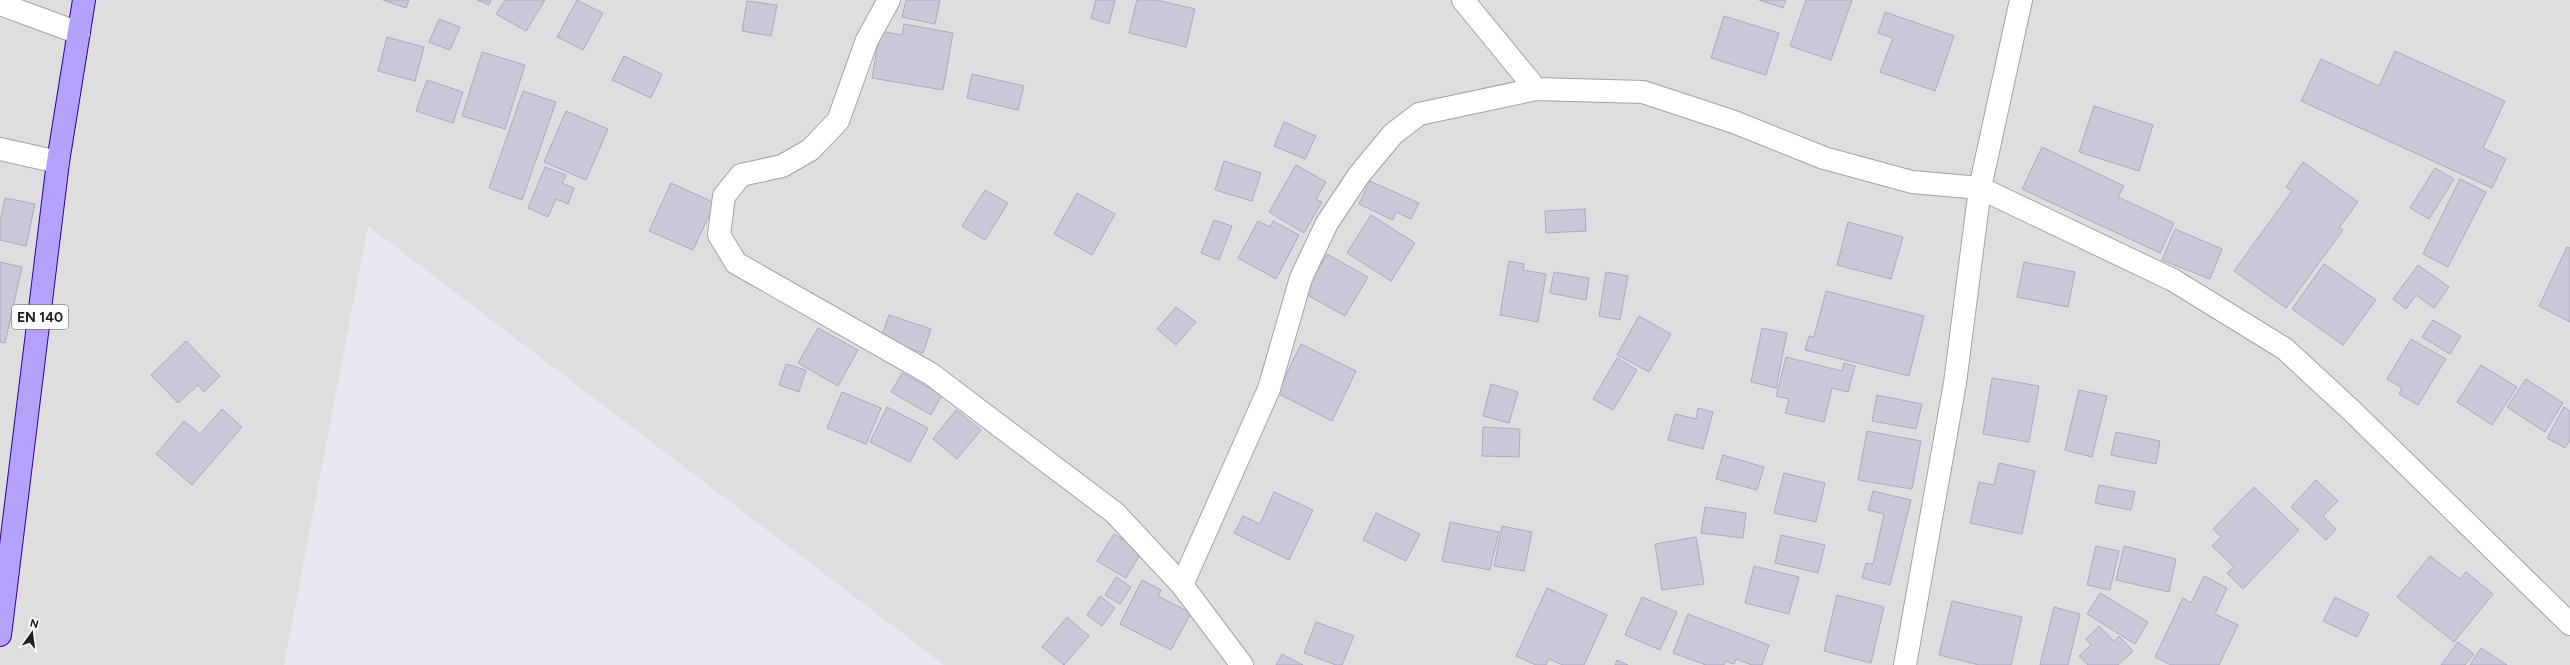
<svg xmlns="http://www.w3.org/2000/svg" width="2570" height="665" viewBox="0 0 2570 665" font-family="Figtree,sans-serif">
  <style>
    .residential { fill: #dededf }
    .building { fill: #c9c7d8; stroke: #aba9c3 }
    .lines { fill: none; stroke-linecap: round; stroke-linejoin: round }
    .minor-casing { stroke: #a2a2a2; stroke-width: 24 }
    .major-casing { stroke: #30009d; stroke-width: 24 }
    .minor { stroke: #fff; stroke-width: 22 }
    .major { stroke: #b4a1fc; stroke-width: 22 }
    .labels { text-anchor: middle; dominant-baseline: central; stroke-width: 3; stroke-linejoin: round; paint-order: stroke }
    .shield { fill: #fff; stroke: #646464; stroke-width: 1 }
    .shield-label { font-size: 14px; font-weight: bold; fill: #212121 }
  </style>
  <rect width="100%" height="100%" fill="#eae7f1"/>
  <path class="residential" d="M0,0h2570v665h-1626l-576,-439 -84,439h-284z"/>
  <path class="building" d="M383,0h26l-3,8z
    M477,0h14l-2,5z
    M505,0h40l-19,31 -30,-17z
    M577,0l26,13 -20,37 -26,-13z
    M906,0h34l-5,24 -33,-7z
    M1096,0h19l-6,24 -18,-6z
    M1137,0h20l38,9 -9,38 -57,-14z
    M1759,0h27l-3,8z
    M1806,0h46l-21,60 -41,-14z
    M747,1l30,4 -6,31 -29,-5z
    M1885,12l69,24 -19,55 -55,-19 13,-34 -15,-5z
    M1724,16l55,17 -13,42 -55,-17z
    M439,19l21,8 -10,23 -21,-8z
    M904,24l49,9 -10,57 -71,-12 8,-47 22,4z
    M387,37l37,10 -9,34 -37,-10z
    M2395,51l110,50 -22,47 23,11 -14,29 -191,-87 20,-42 58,27z
    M482,52l43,13 -20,64 -43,-13z
    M624,56l38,18 -11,24 -39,-18z
    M972,74l52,12 -6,24 -51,-12z
    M427,80l36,12 -10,31 -37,-12z
    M523,91l33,11 -34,98 -33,-12z
    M2094,106l59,19 -14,46 -60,-19z
    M566,111l42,18 -22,51 -42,-18z
    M1284,122l32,14 -11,23 -31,-13z
    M2042,147l82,39 -6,11 56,26 -14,30 -138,-64z
    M1224,161l37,12 -9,28 -37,-11z
    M2303,162l55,40 -19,26 4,2 -57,78 -52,-37 58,-80 -6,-4z
    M1296,165l30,17 -10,17 6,3 -18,31 -35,-21z
    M545,167l21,8 -4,8 12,5 -6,16 -12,-5 -8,18 -20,-9z
    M2435,168l19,11 -25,40 -19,-11z
    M2460,179l26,13 -38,75 -25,-13z
    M1370,181l49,22 -8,16 -15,-7 -3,8 -34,-16z
    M671,183l44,20 -22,47 -44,-19z
    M985,190l23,13 -23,37 -23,-14z
    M1077,193l38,21 -23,41 -38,-21z
    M5,198l30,6 -9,42 -26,-6v-18z
    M1585,209l1,22 -40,2 -1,-22z
    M1371,215l44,28 -24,38 -44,-28z
    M1214,220l18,6 -13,34 -18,-7z
    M1258,221l12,6 3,-6 26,14 -23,44 -38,-21z
    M1848,222l55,15 -12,42 -54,-14z
    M2175,229l47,20 -12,30 -48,-19z
    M2567,247l3,1v74l-31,-16z
    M1327,254l41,23 -23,39 -41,-23z
    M1509,261l15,3 -1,6 23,4 -8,48 -38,-7z
    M0,262l22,5 -17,76 -5,-1z
    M2024,262l51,10 -7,35 -51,-10z
    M2324,264l52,36 -33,45 -51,-36z
    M2418,265l31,22 -15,21 -18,-13 -10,14 -13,-10z
    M1554,272l35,6 -3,22 -36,-7z
    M1606,272l22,4 -8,44 -21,-4z
    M1826,291l98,25 -15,60 -104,-26 4,-14 5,1z
    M1176,307l20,15 -20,23 -19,-16z
    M889,315l42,14 -8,24 -42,-14z
    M1639,316l32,18 -22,38 -32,-17z
    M2433,320l28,16 -11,18 -28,-17z
    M818,328l40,22 -20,36 -40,-23z
    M1762,328l25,5 -11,55 -25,-6z
    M2411,339l35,20 -28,46 -19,-11 3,-6 -15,-9z
    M186,341l34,35 -16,16 -6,-7 -20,18 -27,-28z
    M1301,344l55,27 -24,50 -55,-28z
    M1786,357l56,14 2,-8 11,3 -7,26 -16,-4 -8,34 -39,-9 4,-14 -13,-3z
    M1617,358l20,12 -24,40 -20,-11z
    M786,364l20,6 -7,22 -20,-7z
    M2481,365l36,22 -25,38 -35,-23z
    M902,373l40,22 -11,20 -40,-23z
    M1992,378l47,8 -10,56 -46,-8z
    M2526,379l37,24 -18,29 -38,-25z
    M1491,384l27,8 -9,31 -26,-7z
    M2079,390l28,6 -15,61 -27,-7z
    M842,392l39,16 -15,36 -39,-16z
    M1877,395l45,9 -6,25 -44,-8z
    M887,407l41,21 -18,34 -40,-20z
    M2564,407l6,4v29l-5,8 -18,-10z
    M1698,408l15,4 -10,37 -35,-9 7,-26 21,5z
    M222,409l20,18 -50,58 -36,-31 28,-33 16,13z
    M956,410l25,20 -24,29 -24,-20z
    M1483,427l37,2 -1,28 -37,-1z
    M1867,431l54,10 -9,48 -54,-9z
    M2116,432l44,9 -4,23 -45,-9z
    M1723,455l41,12 -7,23 -41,-11z
    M1999,463l36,8 -13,63 -52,-11 9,-41 15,3z
    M1784,473l41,10 -9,39 -42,-9z
    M2316,480l22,21 -15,15 13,13 -10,11 -35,-33z
    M2099,485l36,7 -4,18 -36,-7z
    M2254,487l45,43 -56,59 -16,-16 7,-6 -22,-21 9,-9 -8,-8z
    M1873,491l38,9 -21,85 -28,-7 4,-15 7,1 11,-50 -16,-4z
    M1274,492l39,18 -24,50 -55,-27 9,-17 17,8z
    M1705,507l41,6 -3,25 -42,-5z
    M1376,513l44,21 -14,27 -43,-21z
    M1450,522l49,10 -9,38 -48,-9z
    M1502,526l30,6 -8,39 -30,-5z
    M1114,534l28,17 -16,27 -29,-17z
    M1781,535l44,10 -7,28 -43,-10z
    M1696,537l8,47 -42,6 -7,-46z
    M2096,546l23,5 -9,39 -23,-5z
    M2124,546l52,13 -7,33 -53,-12z
    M2430,556l30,23 6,-7 27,22 -39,48 -57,-45z
    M1754,566l45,11 -10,37 -44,-11z
    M2204,576l23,12 -12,26 23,11 -19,40h-48l-16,-8 28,-59 8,5z
    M1116,577l15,10 -11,17 -15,-9z
    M1142,580l19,10 -3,6 33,17 -20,37 -51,-26z
    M1547,588l60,27 -23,50h-21l-14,-6 -3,6h-10l-20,-9z
    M2100,593l48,29 -13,22 -48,-30z
    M1837,595l47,12 -13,56 -47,-12z
    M1100,596l15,12 -13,18 -15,-11z
    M1642,597l35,15 -17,38 -35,-15z
    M2335,597l34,17 -12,23 -34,-16z
    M1952,601l70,16 -11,48h-32l-40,-10z
    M2054,607l26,7 -12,51h-28z
    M1688,614l81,31 -7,20h-10l-16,-6 -2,5 -9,-3 -1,4h-18l-33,-12z
    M1067,617l22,19 -25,29 -22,-18z
    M1316,622l38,14 -12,29h-6l-32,-12z
    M2099,626l15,15 5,-5 14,15 -15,14h-30l-9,-9 12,-11 -5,-6z
    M2458,642l16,12 -9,11h-24z
    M2481,648l26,17h-37z
    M1282,654l21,11h-27z
    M1617,660l11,5h-13z"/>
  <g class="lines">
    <defs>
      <path id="minor" d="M889,0l-22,40 -29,81 -28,29 -28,16 -41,9 -17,21 -5,39 17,28 195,111 184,139 67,72 60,80
        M1463,0l73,89
        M0,4l79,29
        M0,149l58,13
        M1182,585l87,-196 32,-111 26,-55 32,-48 34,-41 26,-20 117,-25 107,3 91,30 90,36 88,24 68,6 193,92 112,69 67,62 218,213
        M1905,665l50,-282 25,-195 41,-188"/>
      <path id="major" d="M0,635l58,-473 26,-162"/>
    </defs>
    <use href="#minor" class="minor-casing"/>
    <use href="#major" class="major-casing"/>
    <use href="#minor" class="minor"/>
    <use href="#major" class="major"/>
  </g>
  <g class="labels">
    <rect class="shield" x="12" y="305" width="56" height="24" rx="3"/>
    <g class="shield-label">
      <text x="40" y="317">EN 140</text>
    </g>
  </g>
  <g transform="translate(32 633) rotate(14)" stroke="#ffffff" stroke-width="3" paint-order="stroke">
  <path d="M0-3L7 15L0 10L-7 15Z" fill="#212121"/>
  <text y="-6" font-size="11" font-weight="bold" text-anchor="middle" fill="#212121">N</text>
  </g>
</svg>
